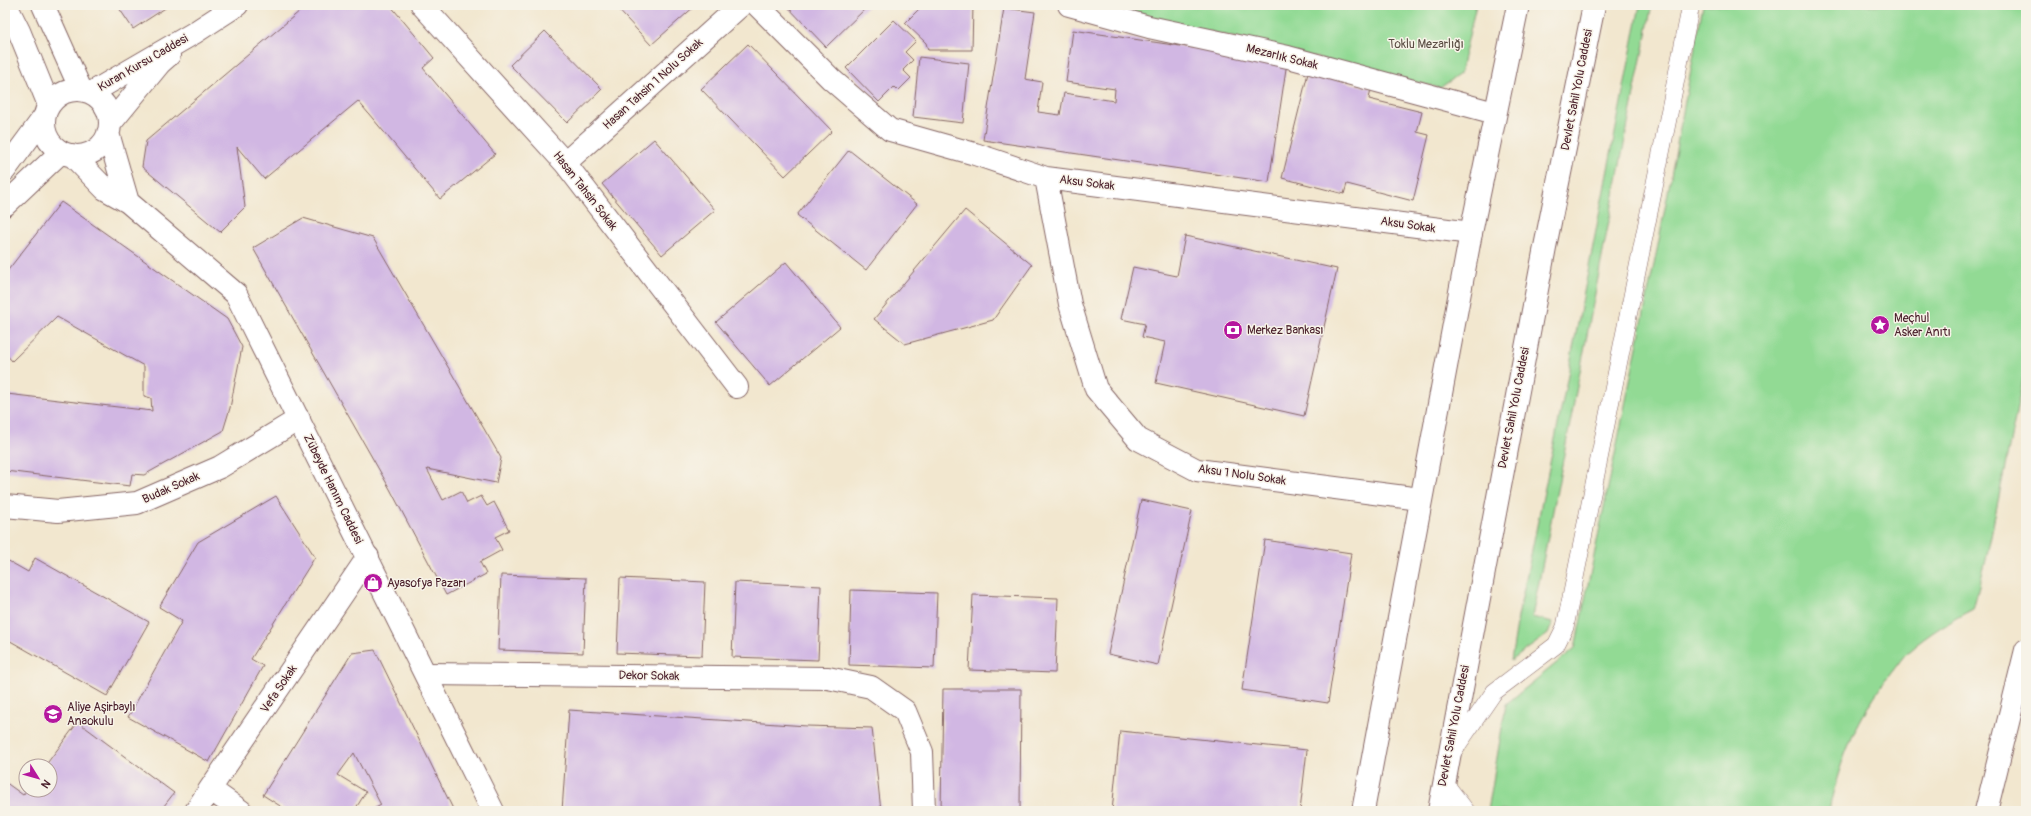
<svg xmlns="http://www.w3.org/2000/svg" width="2031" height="816" viewBox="0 0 2031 816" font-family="Pangolin,sans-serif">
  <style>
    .green { fill: #92da94; stroke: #6e7c60 }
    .building { fill: #d1b7e3 }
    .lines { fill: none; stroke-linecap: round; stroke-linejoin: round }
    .lane-casing { stroke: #856564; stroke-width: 18 }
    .street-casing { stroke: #856564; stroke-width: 24 }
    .secondary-casing { stroke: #856564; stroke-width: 24 }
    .primary-casing { stroke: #856564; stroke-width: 24 }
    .highway-casing { stroke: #856564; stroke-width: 24 }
    .lane { stroke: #fff; stroke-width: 17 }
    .street { stroke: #fff; stroke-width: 22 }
    .secondary { stroke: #fff; stroke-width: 22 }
    .primary { stroke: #fff; stroke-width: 22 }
    .highway { stroke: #fff; stroke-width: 22 }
    .labels { text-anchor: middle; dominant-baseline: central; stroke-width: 3; stroke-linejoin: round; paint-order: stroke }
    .park-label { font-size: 12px; fill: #5c4e45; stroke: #f7f3e8 }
    .street-label { font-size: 12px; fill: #4a1f2b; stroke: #f7f3e8 }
    .poi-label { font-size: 12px; fill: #4a1f2b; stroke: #f7f3e8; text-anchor: start }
  </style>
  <rect width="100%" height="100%" fill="#f7f3e8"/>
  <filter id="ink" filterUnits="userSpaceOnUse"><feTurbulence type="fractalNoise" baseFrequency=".025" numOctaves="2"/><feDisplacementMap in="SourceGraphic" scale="8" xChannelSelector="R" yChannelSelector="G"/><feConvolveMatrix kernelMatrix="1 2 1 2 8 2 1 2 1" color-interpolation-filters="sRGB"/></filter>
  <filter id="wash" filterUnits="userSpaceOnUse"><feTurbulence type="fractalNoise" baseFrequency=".012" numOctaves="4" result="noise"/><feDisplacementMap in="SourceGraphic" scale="16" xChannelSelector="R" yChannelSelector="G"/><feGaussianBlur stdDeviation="0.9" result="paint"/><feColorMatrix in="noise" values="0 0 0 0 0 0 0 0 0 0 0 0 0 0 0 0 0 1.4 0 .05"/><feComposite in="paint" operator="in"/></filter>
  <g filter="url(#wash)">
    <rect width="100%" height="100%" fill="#f2e7cf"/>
    <path class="green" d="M1109,5h367l-16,69 -20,14 -285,-70z
      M1640,5h12c-42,204 -79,408 -120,612l21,5 -5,12 -37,27 7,-44 43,-207z
      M1703,5h323v359l-40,196 -13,49c-23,12 -45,25 -64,42 -7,6 -12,15 -18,22 -32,41 -52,87 -62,138h-341l18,-107 69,-56 84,-408z"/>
    <g id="blocks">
      <path class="building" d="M117,5h53l-37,24z
        M307,5h83l44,53 -11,10 72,86 -55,45 -82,-98 -94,78 -27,-32 8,60 -25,25 -78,-65 4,-26z
        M614,5h82l-45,40z
        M786,5h81l1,1 -42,41z
        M915,5h58l-1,45h-44l-2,-7 -21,-20 14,-14z
        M1004,8l31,4 -10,67 17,3 -4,30 22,3 4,-22 50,8 1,-12 -49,-7 7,-52 214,32 -18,120 -286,-42z
        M894,20l22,21 -11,11 8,8 -10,10 8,8 -13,13 -4,-4 -15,15 -33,-34z
        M545,31l57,58 -35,34 -57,-58z
        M748,44l84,87 -47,45 -84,-87z
        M919,57l50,6 -6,60 -50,-6z
        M1308,73l63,15 -2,11 53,13 -5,20 12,3 -16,66 -66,-17 -3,10 -62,-16z
        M654,139l61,71 -53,45 -60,-71z
        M849,150l68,54 -51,66 -69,-55z
        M61,202l166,117 15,28 -12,61 -7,23 -79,44 -12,-1 -2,12 -125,-15v-59l2,-18 145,17 -1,-13 -7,-2v-30l-87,-49 -45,44 -7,-8v-79z
        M965,210l67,55 -39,55 -88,24 -31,-25z
        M303,218l70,20 128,220 -5,25 -69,-14 16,31 18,-9 6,12 14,-7 6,10 7,-4 15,28 -14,7 7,13 -22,12 6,12 -40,21 -56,-106 -137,-241z
        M1185,236l152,33 -33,147 -148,-33 9,-41 -23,-5 3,-13 -24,-5 12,-52 44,9z
        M786,262l54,65 -70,59 -54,-64z
        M276,496l39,61 -64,102 12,7 -54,96 -81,-45 54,-96 -23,-14 39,-65z
        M1141,500l51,11 -34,154 -50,-11z
        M1265,540l86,13 -23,150 -86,-13z
        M35,558l114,64 -42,74 -102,-58v-79l23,13z
        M501,575l85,3 -3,75 -85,-3z
        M620,578l85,4 -3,74 -85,-3z
        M735,582l86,4 -3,74 -86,-3z
        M851,590l86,3 -3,75 -85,-3z
        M973,595l85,3 -3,75 -86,-3z
        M375,650l79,161h-84l11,-6 -27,-52 -16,22 28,17 -12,19h-16l-3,-2 -1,2h-46l-25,-16 89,-142z
        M943,689h78l-1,122h-79z
        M569,710l238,16 65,2 9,83h-319z
        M78,722l96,71 -14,18h-155v-29l18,13 4,-5h23v-24h-5z
        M1120,731l187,19 -7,61h-188z"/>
    </g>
  </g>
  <g filter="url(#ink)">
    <use href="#blocks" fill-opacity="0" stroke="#856564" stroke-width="1"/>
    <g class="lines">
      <defs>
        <path id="lane" d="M1452,753l42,-61 62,-47 9,-18 126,-622
          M1443,781l23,30"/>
        <path id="street" d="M422,5l143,158 172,224
          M757,5l74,74 59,51 85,24 71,24 425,55
          M1069,5l80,22 139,30 207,56
          M565,163l176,-158
          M1046,178l24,126 26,85 42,50 59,31 223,29
          M5,506l53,5 79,-8 83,-36 79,-48
          M427,674l401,4 43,9 34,24 17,41 2,59
          M196,811l14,-22
          M241,811l-31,-22 158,-232"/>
        <path id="secondary" d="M6,5l13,26 30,74
          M43,5l38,85
          M44 123a33 33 0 1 1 66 0a33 33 0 1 1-66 0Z
          M91,93l103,-60 43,-28
          M110,124l50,-61 9,-8
          M108,133l20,69
          M72,155l33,34 23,13 108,92 257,517
          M5,170l39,-53
          M5,205l56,-53"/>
        <path id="primary" d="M1363,811l108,-578 47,-228
          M1439,811l106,-564 49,-242"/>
        <path id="highway" d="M1986,811l40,-161"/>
      </defs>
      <use href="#lane" class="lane-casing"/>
      <use href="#street" class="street-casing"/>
      <use href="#secondary" class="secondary-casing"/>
      <use href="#primary" class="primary-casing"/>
      <use href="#highway" class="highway-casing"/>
      <use href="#lane" class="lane"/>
      <use href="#street" class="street"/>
      <use href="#secondary" class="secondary"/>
      <use href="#primary" class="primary"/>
      <use href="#highway" class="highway"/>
    </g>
  </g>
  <defs>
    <symbol id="sight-disc" viewBox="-11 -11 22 22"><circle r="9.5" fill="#b5179e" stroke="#f7f3e8"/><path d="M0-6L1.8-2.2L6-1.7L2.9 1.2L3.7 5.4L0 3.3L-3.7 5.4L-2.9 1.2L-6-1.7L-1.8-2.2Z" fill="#fff"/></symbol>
    <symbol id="bank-disc" viewBox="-11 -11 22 22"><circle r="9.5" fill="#b5179e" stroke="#f7f3e8"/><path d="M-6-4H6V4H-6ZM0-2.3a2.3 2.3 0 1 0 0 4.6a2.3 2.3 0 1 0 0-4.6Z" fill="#fff"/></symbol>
    <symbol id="shop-disc" viewBox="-11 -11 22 22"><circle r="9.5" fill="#b5179e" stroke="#f7f3e8"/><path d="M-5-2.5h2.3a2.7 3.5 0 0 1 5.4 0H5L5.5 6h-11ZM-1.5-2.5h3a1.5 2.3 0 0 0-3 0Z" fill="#fff"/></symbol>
    <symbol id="school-disc" viewBox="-11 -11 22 22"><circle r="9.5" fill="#b5179e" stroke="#f7f3e8"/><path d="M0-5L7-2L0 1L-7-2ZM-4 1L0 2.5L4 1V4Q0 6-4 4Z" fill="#fff"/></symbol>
  </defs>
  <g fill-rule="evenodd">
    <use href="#sight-disc" x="1869" y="314" width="22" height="22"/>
    <use href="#bank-disc" x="1222" y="319" width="22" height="22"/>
    <use href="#shop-disc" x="362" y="572" width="22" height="22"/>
    <use href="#school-disc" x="42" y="703" width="22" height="22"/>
  </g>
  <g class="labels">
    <g class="park-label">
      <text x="1426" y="44">Toklu Mezarlığı</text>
    </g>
    <g class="street-label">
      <text transform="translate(1282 57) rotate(14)">Mezarlık Sokak</text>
      <text transform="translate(143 63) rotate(-30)">Kuran Kursu Caddesi</text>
      <text transform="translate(653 84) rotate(-42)">Hasan Tahsin 1 Nolu Sokak</text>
      <text transform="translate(1577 90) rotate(-79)">Devlet Sahil Yolu Caddesi</text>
      <text transform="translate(1087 183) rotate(7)">Aksu Sokak</text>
      <text transform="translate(585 191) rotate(52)">Hasan Tahsin Sokak</text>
      <text transform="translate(1408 225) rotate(8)">Aksu Sokak</text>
      <text transform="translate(1514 408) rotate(-79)">Devlet Sahil Yolu Caddesi</text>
      <text transform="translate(1242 475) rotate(8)">Aksu 1 Nolu Sokak</text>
      <text transform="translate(171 488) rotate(-24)">Budak Sokak</text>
      <text transform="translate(333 489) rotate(64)">Zübeyde Hanım Caddesi</text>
      <text transform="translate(649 676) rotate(1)">Dekor Sokak</text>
      <text transform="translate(279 689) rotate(-56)">Vefa Sokak</text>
      <text transform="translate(1454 726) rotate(-79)">Devlet Sahil Yolu Caddesi</text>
    </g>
    <g class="poi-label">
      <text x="1894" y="318">Meçhul<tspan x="1894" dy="14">Asker Anıtı</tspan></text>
      <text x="1247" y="330">Merkez Bankası</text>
      <text x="387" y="583">Ayasofya Pazarı</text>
      <text x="67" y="707">Aliye Aşirbaylı<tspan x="67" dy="14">Anaokulu</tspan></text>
    </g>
  </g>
  <rect width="2031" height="816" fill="none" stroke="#f7f3e8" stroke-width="20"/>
  <g transform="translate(38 778) rotate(127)"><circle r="19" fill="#f7f3e8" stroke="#b29e9c"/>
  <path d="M0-3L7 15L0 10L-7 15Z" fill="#b5179e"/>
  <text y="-6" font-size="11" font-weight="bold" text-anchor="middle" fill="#4a1f2b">N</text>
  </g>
</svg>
